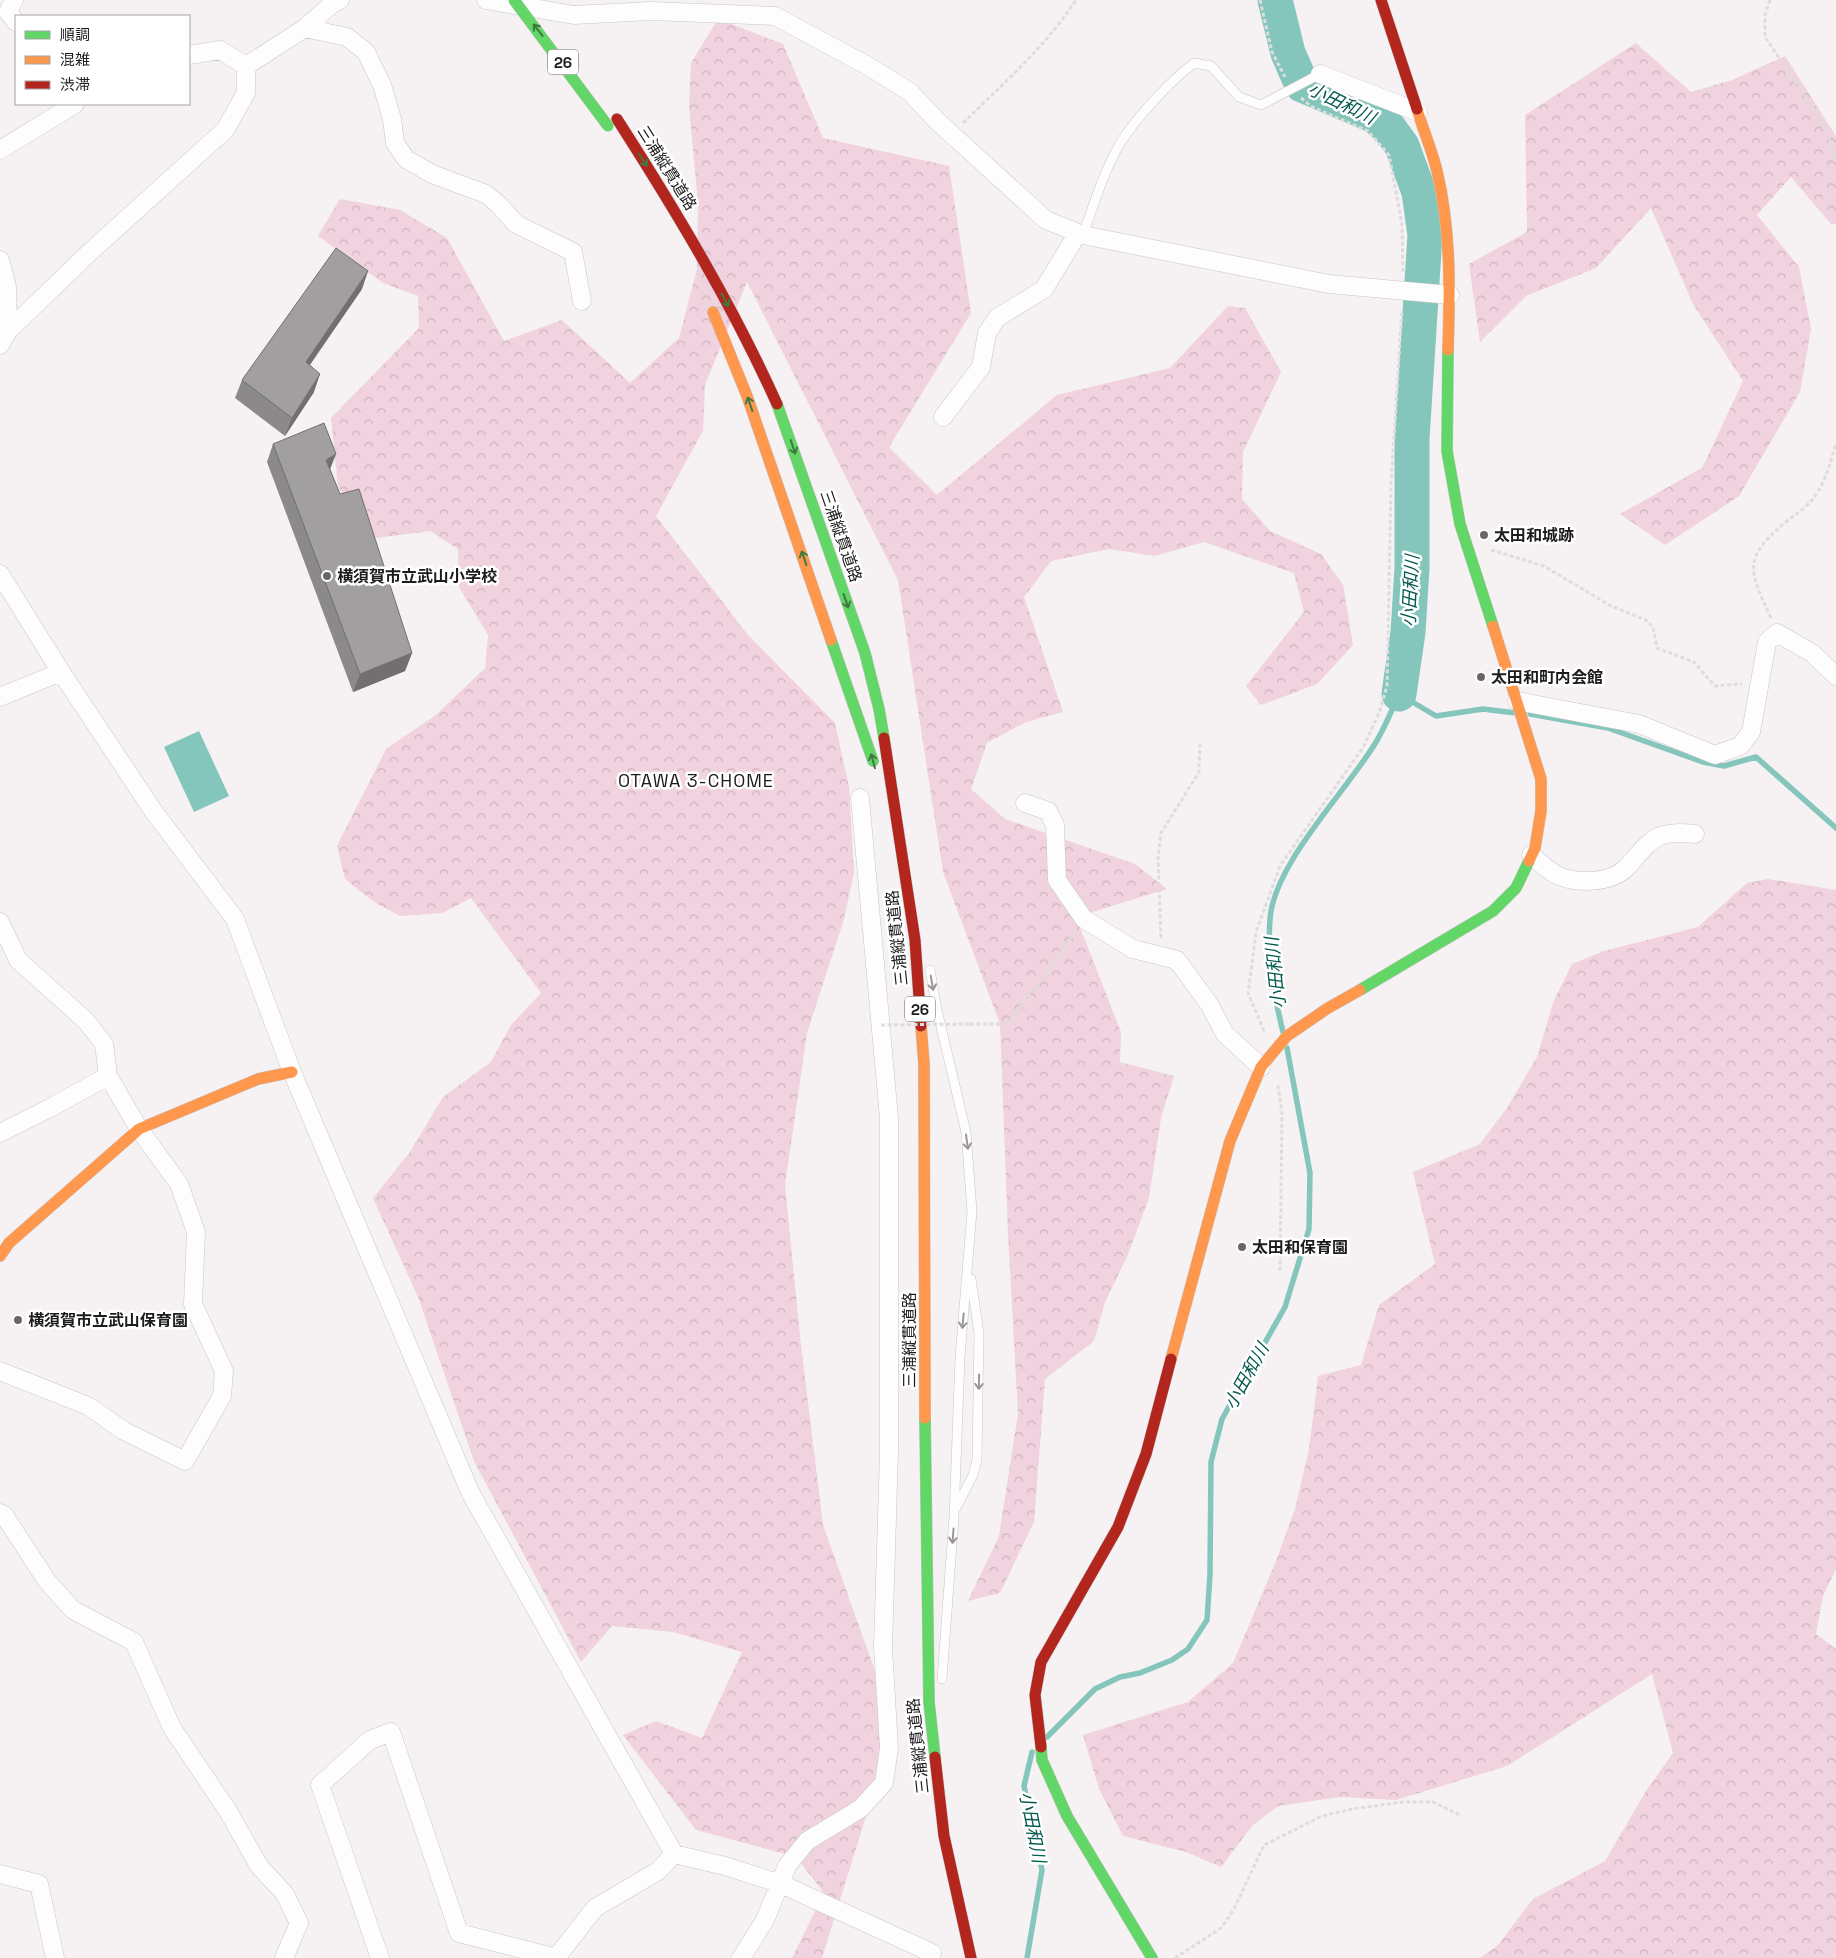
<svg xmlns="http://www.w3.org/2000/svg" width="1836" height="1958" viewBox="0 0 1836 1958" font-family="'Space Grotesk','Noto Sans JP',sans-serif">
  <style>
    .forest { fill: url(#forest-crowns) }
    .water { fill: #84c6bb }
    .lines { fill: none; stroke-linecap: round; stroke-linejoin: round }
    .stream { stroke: #84c6bb; stroke-width: 5.5 }
    .river { stroke: #84c6bb; stroke-width: 35 }
    .lane-casing { stroke: #c9c5c6; stroke-width: 10 }
    .street-casing { stroke: #c9c5c6; stroke-width: 19 }
    .fast-casing { stroke: #c9c5c6; stroke-width: 12 }
    .slow-casing { stroke: #c9c5c6; stroke-width: 12 }
    .jam-casing { stroke: #c9c5c6; stroke-width: 12 }
    .path { stroke: #ddd; stroke-width: 3; stroke-dasharray: 4 2.5; stroke-linecap: butt }
    .lane { stroke: #fefdfd; stroke-width: 9 }
    .street { stroke: #fefdfd; stroke-width: 18 }
    .fast { stroke: #63d668; stroke-width: 11 }
    .slow { stroke: #ff974d; stroke-width: 11 }
    .jam { stroke: #b3261e; stroke-width: 11 }
    .fast-bridge-casing { stroke: #c9c5c6; stroke-width: 12; stroke-linecap: butt }
    .path-bridge { stroke: #ddd; stroke-width: 3; stroke-dasharray: 4 2.5; stroke-linecap: butt }
    .fast-bridge { stroke: #63d668; stroke-width: 11 }
    .wall { fill: #8b898a }
    .shaded-wall { fill: #716f70 }
    .building { fill: #a29fa0; stroke: #716f70 }
    .oneway { stroke: #407842 }
    .oneway2 { stroke: #999798 }
    .poi-dot { fill: #696667; stroke: #fff; stroke-width: 2 }
    .labels { text-anchor: middle; dominant-baseline: central; stroke-width: 5; stroke-linejoin: round; paint-order: stroke }
    .shield { fill: #fff; stroke: #615f60; stroke-width: 1 }
    .shield-label { font-size: 15px; font-weight: bold; fill: #1d1b1c }
    .street-label { font-size: 16px; fill: #1d1b1c; stroke: #fff }
    .poi-label { font-size: 16px; font-weight: bold; fill: #1d1b1c; stroke: #fff; text-anchor: start }
    .water-label { font-size: 18px; font-style: italic; fill: #045a4f; stroke: #fff }
    .neighbourhood-label { font-size: 18px; letter-spacing: 1px; fill: #1d1b1c; stroke: #fff }
  </style>
  <defs>
    <pattern id="forest-crowns" width="20" height="18" patternUnits="userSpaceOnUse" patternTransform="scale(1.25)"><rect width="20" height="18" fill="#f1d2df"/><path d="M2 6a3 3 0 1 1 6 0M12 15a3 3 0 1 1 6 0" fill="none" stroke="#ceb4bf"/></pattern>
  </defs>
  <rect width="100%" height="100%" fill="#f6f1f3"/>
  <path class="forest" d="M718,19l65,25 40,94 126,28 22,147 -82,134 48,48 120,-100 113,-27 58,-62 17,2 36,64 -38,80 -1,47 28,32 51,23 22,31 10,60 -36,39 -56,21 -15,-19 58,-74 -10,-39 -90,-31 -49,14 -46,-7 -58,12 -27,36 39,115 -37,10 -39,21 -16,46 34,30 130,45 32,25 -91,28 45,115 -1,30 54,14 -13,42 -12,80 -22,59 -22,45 -11,39 -49,38 -11,143 -34,71 -32,8 31,-65 19,-122 -10,-180 -8,-210 -57,-152 -45,-292 -151,-298 -42,103 -2,46 -47,85 92,119 87,88 14,64 5,85 -10,47 -37,114 -22,152 16,160 22,180 66,185 -18,90 -49,158h-30l32,-65 -28,-36 -100,-27 -73,-95 33,-14 46,17 40,-86 -69,-20 -61,-6 -31,36 -107,-201 -56,-164 -45,-99 37,-46 33,-55 48,-35 20,-37 30,-32 -70,-95 -29,15 -42,3 -26,-14 -29,-23 -8,-33 49,-97 50,-34 49,-47 3,-33 -29,-48 -1,-38 -28,-18 -54,7 -38,-51 -7,-69 88,-90 -1,-32 -35,-13 -65,-47 22,-37 60,11 47,28 57,103 58,-21 68,63 49,-45 18,-69 1,-66 -9,-96 2,-44z
    M1636,43l55,49 41,-12 53,-24 51,80v88h-5l-40,-47 -34,38 42,52 12,62 -11,63 -61,104 -74,49 -45,-31 82,-46 41,-87 -50,-77 -42,-96 -55,60 -70,28 -46,46 -11,-78 58,-32 -2,-117z
    M1768,879l68,11v679l-13,27 -7,38 20,15v309h-356l17,-12 36,-47 72,-38 41,-70 27,-38 -21,-79 -145,92 -111,34 -56,-3 -62,9 -26,20 -31,41 -35,-15 -63,-16 -24,-47 -16,-54 105,-33 45,-39 43,-102 19,-52 14,-60 9,-73 43,-11 18,-60 56,-41 -22,-92 67,-28 27,-36 30,-51 17,-57 18,-36 32,-13 94,-24 49,-44z"/>
  <path class="water" d="M199,731l30,65 -35,16 -30,-65z"/>
  <g class="lines">
    <path class="stream" d="M1530,714l78,14 95,34 21,4 32,-9 80,71
      M1283,1032c-9,-37 -16,-75 -13,-113 4,-56 77,-128 106,-177 9,-15 16,-32 23,-48l37,22 47,-7 33,4
      M1047,1737l48,-48 25,-12 20,-4 32,-13 16,-11 19,-29 3,-46 1,-112 11,-43 63,-112 24,-78 1,-56 -23,-125
      M1027,1958l15,-88 -18,-84 8,-34"/>
    <path class="river" d="M1275,0l13,53 14,32 73,31 14,12 13,18 17,46 6,43 -13,204v129l-4,64 -9,62"/>
    <defs>
      <path id="lane" d="M1083,235c11,-31 21,-65 38,-93 16,-25 49,-61 73,-79l17,3 28,31 22,8 59,-31
        M930,970l7,40 29,122 6,79 -12,146 -6,160 -12,162
        M956,1508l17,-33 4,-15 2,-127 -8,-54"/>
      <path id="street" d="M14,0l-6,12 8,10
        M486,0l88,15 77,-4 124,5 93,50 42,26 27,29 109,99 37,15 246,49 121,11
        M305,28l42,9 19,15 16,33 10,34 3,24 11,16 26,15 54,20 13,11 17,19 57,28 9,49
        M189,55l31,-5 26,16 59,-38 27,-24 8,-4
        M1320,74l98,38
        M0,150l75,-46
        M0,260l7,27 1,44
        M0,345l8,-14 82,-79 135,-122 21,-37v-27
        M943,417l38,-50 6,-34 10,-15 47,-29 34,-56
        M0,574l61,98 93,140 81,107 57,153 179,422 203,360 51,12 56,18 151,69
        M0,697l61,-25
        M1517,701l122,23 76,31 25,-9 11,-14 16,-90 10,-9 35,20 24,23
        M1025,803l23,8 7,14 2,55 27,39 49,30 44,11 32,44 16,30 36,33
        M1531,855c9,7 18,17 28,21 19,8 52,7 67,-8 11,-11 19,-25 34,-32 11,-4 23,-3 35,-2
        M0,922l18,38 68,61 18,23 4,32 31,53 40,55 17,48 -3,72 31,67 -2,25 -37,65 -61,-30 -36,-25 -88,-35
        M0,1133l50,-25 58,-32
        M0,1513l4,2 43,66 26,29 61,32 38,86 56,83 31,55 26,28 14,29 -15,35
        M0,1874l39,10 16,74
        M380,1958l-60,-173 50,-45 21,-8 68,201 98,25
        M556,1958l39,-50 63,-37 16,-17
        M741,1958l24,-38 22,-54 20,-25 53,-32 24,-26 5,-35 -6,-101 6,-195v-334l-29,-320"/>
      <path id="fast" d="M1448,350l-1,101 13,73 33,102
        M777,404l88,249 14,56 5,29
        M831,640l42,121
        M1360,990l133,-79 23,-23 13,-27
        M925,1418l4,284 6,55
        M1041,1747l1,13 25,56 85,142"/>
      <path id="slow" d="M1417,109c6,21 15,41 20,62 14,59 13,119 11,179
        M713,312l34,84 84,244
        M1493,626l48,153v32l-6,37 -6,13
        M921,1026l3,38 1,354
        M0,1256l9,-13 130,-114 119,-50 34,-7
        M1171,1359l59,-218 31,-74 26,-31 41,-28 32,-18"/>
      <path id="jam" d="M1381,0l36,109
        M617,119c59,92 115,185 160,285
        M884,738l31,202 6,86
        M1041,1747l-6,-52 6,-33 77,-135 28,-73 25,-95
        M935,1757l9,79 27,122"/>
    </defs>
    <use href="#lane" class="lane-casing"/>
    <use href="#street" class="street-casing"/>
    <use href="#fast" class="fast-casing"/>
    <use href="#slow" class="slow-casing"/>
    <use href="#jam" class="jam-casing"/>
    <path class="path" d="M1260,0l12,52 13,25
      M1770,0l-5,15v22l60,89 11,35
      M1301,98l11,9 56,24 21,24 13,69 1,49
      M963,123c40,-39 82,-76 113,-123
      M1491,550l53,16 67,40 35,14 7,7 4,21 37,14 21,24 27,-2
      M1771,618c-22,-47 -29,-60 15,-96 8,-7 20,-14 26,-22 14,-17 18,-37 24,-57
      M1161,938l-3,-81 3,-24 38,-61 1,-31
      M970,1024h38l67,-92
      M1264,1031l-16,-38 8,-61 24,-66 84,-120 15,-33 8,-27 4,-202 11,-175
      M1278,1085l4,27 -2,161
      M1175,1958l46,-30 12,-17 31,-66 58,-29 30,-7 51,-7h30l29,14"/>
    <use href="#lane" class="lane"/>
    <use href="#street" class="street"/>
    <use href="#fast" class="fast"/>
    <use href="#slow" class="slow"/>
    <use href="#jam" class="jam"/>
    <defs>
      <path id="fast-bridge" d="M514,0l94,126"/>
    </defs>
    <use href="#fast-bridge" class="fast-bridge-casing"/>
    <path class="path-bridge" d="M881,1025l89,-1"/>
    <use href="#fast-bridge" class="fast-bridge"/>
  </g>
  <path class="wall" d="M362,289l-52,76 4,27 -29,44 -50,-38 7,-18z
    M273,444l57,25 10,25 72,159 -7,18 -52,21 -86,-230z"/>
  <path class="shaded-wall" d="M368,271l-6,18 -63,91 7,-18z
    M320,374l-6,18 -29,44 7,-18z
    M336,454l-7,18 -3,-12z
    M412,653l-7,18 -52,21 7,-18z"/>
  <path class="building" d="M336,248l32,23 -62,91 14,12 -28,44 -50,-38z
    M324,423l12,31 -10,6 14,34 19,-5 53,164 -52,21 -87,-230z"/>
  <defs><path id="oneway-shaft" d="M-6 0H5M1.5-3L5.5 0L1.5 3" fill="none" stroke-width="1.6" stroke-linecap="round" stroke-linejoin="round" transform="scale(1.25)"/></defs>
  <g class="oneway">
    <use href="#oneway-shaft" transform="translate(538 30) rotate(-128)"/>
    <use href="#oneway-shaft" transform="translate(643 160) rotate(57)"/>
    <use href="#oneway-shaft" transform="translate(725 300) rotate(61)"/>
    <use href="#oneway-shaft" transform="translate(750 404) rotate(-109)"/>
    <use href="#oneway-shaft" transform="translate(793 447) rotate(71)"/>
    <use href="#oneway-shaft" transform="translate(804 558) rotate(-109)"/>
    <use href="#oneway-shaft" transform="translate(846 601) rotate(71)"/>
    <use href="#oneway-shaft" transform="translate(873 761) rotate(-105)"/>
  </g>
  <g class="oneway2">
    <use href="#oneway-shaft" transform="translate(932 983) rotate(80)"/>
    <use href="#oneway-shaft" transform="translate(967 1142) rotate(82)"/>
    <use href="#oneway-shaft" transform="translate(963 1321) rotate(95)"/>
    <use href="#oneway-shaft" transform="translate(979 1382) rotate(91)"/>
    <use href="#oneway-shaft" transform="translate(953 1536) rotate(94)"/>
  </g>
  <g class="poi-dot">
    <circle cx="1484" cy="535" r="5"/>
    <circle cx="327" cy="576" r="5"/>
    <circle cx="1481" cy="677" r="5"/>
    <circle cx="1242" cy="1247" r="5"/>
    <circle cx="18" cy="1320" r="5"/>
  </g>
  <g class="labels">
    <g class="shield">
      <rect x="548" y="49.5" width="30" height="25" rx="4"/>
      <rect x="905" y="996.5" width="30" height="25" rx="4"/>
    </g>
    <g class="shield-label">
      <text x="563" y="62">26</text>
      <text x="920" y="1009">26</text>
    </g>
    <g class="street-label">
      <text transform="translate(667 168) rotate(58)">三浦縦貫道路</text>
      <text transform="translate(841 536) rotate(71)">三浦縦貫道路</text>
      <text transform="translate(897 938) rotate(-96)">三浦縦貫道路</text>
      <text transform="translate(909 1340) rotate(-90)">三浦縦貫道路</text>
      <text transform="translate(918 1746) rotate(-96)">三浦縦貫道路</text>
    </g>
    <g class="poi-label">
      <text x="1494" y="535">太田和城跡</text>
      <text x="337" y="576">横須賀市立武山小学校</text>
      <text x="1491" y="677">太田和町内会館</text>
      <text x="1252" y="1247">太田和保育園</text>
      <text x="28" y="1320">横須賀市立武山保育園</text>
    </g>
    <g class="water-label">
      <text transform="translate(1342 103) rotate(26)">小田和川</text>
      <text transform="translate(1410 591) rotate(-87)">小田和川</text>
      <text transform="translate(1275 973) rotate(-96)">小田和川</text>
      <text transform="translate(1246 1376) rotate(-61)">小田和川</text>
      <text transform="translate(1033 1827) rotate(79)">小田和川</text>
    </g>
    <g class="neighbourhood-label">
      <text x="696" y="780">OTAWA 3-CHOME</text>
    </g>
  </g>
  <rect x="15" y="15" width="175" height="90" fill="#ffffff" stroke="#a5a4a4"/>
  <rect x="25" y="31" width="25" height="8" fill="#63d668" stroke="#a5a4a4"/>
  <text x="60" y="40" font-size="15" fill="#1d1b1c">順調</text>
  <rect x="25" y="56" width="25" height="8" fill="#ff974d" stroke="#a5a4a4"/>
  <text x="60" y="65" font-size="15" fill="#1d1b1c">混雑</text>
  <rect x="25" y="81" width="25" height="8" fill="#b3261e" stroke="#a5a4a4"/>
  <text x="60" y="90" font-size="15" fill="#1d1b1c">渋滞</text>
</svg>
